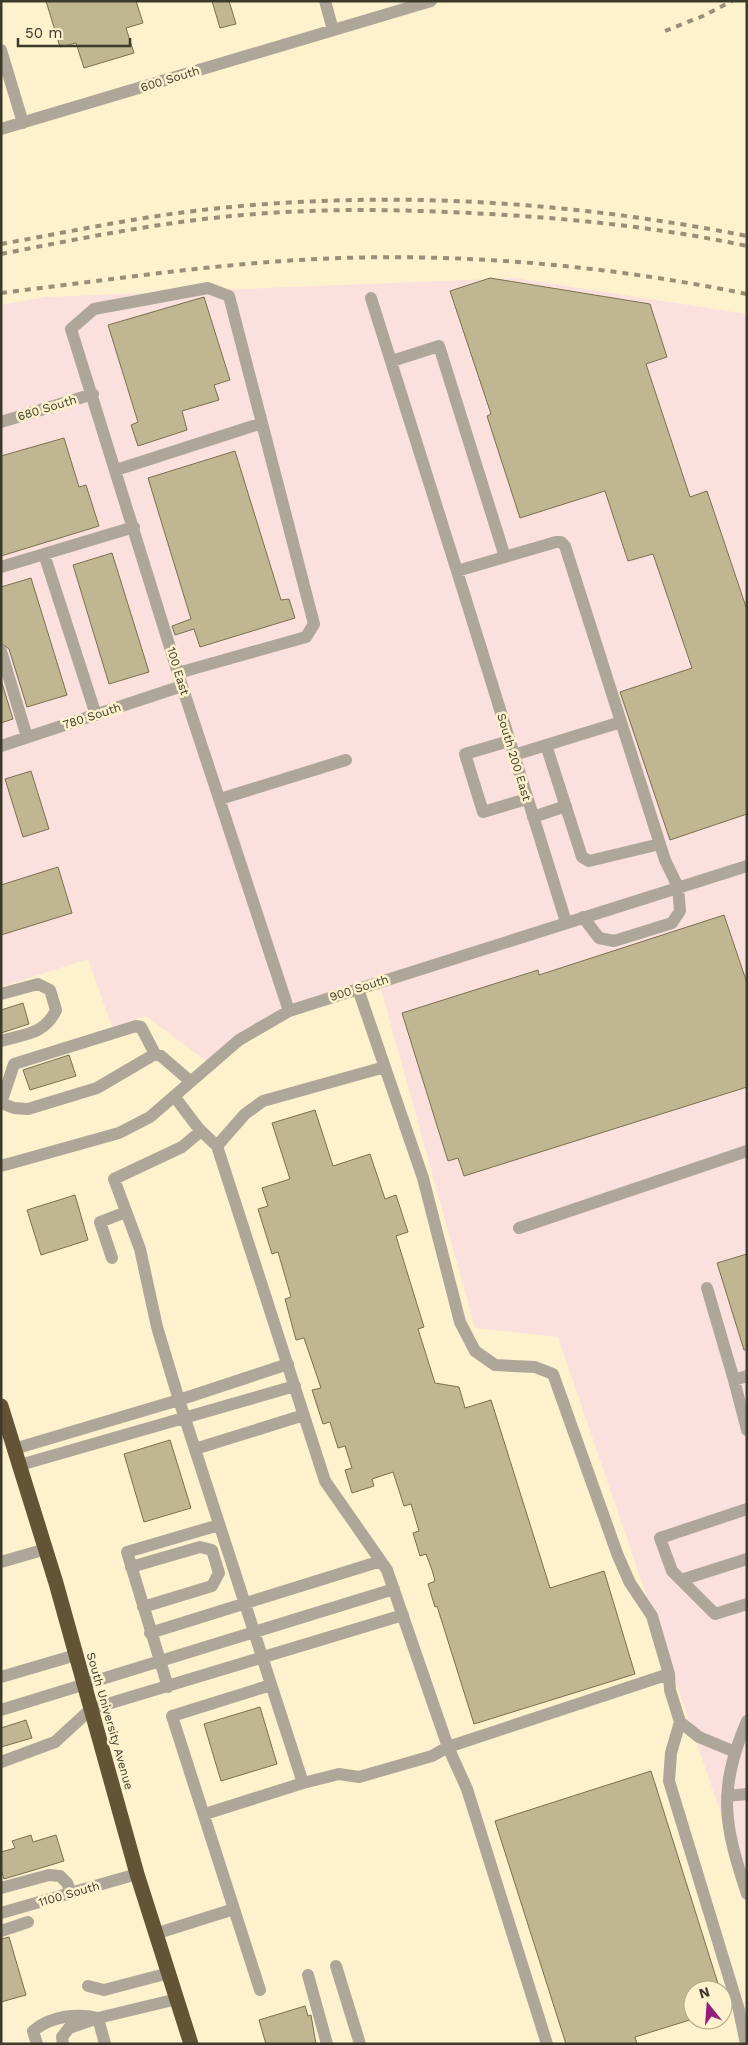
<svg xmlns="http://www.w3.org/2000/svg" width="748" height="2045" viewBox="0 0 748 2045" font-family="'Work Sans',sans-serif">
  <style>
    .industrial { fill: #fbe1de }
    .building { fill: #c0b692; stroke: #7a704f }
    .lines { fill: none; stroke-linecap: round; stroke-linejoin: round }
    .minor { stroke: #aea799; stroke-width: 12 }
    .highway { stroke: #625435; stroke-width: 15 }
    .rail { stroke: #979076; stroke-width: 4; stroke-dasharray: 6 6; stroke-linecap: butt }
    .labels { text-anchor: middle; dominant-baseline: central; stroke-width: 5; stroke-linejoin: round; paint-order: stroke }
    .street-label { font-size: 12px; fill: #3e3a2b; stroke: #fdf2cd }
  </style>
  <rect width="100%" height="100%" fill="#fdf2cd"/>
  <path class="industrial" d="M514,278l233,36v1576l-189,-553 -83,-9 -96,-346 -90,29 -79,53 -64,-48 -34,11 -24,-68 -87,28v-682l45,-8z"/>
  <path class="building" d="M46,1h90l7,22 -17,5 8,25 -50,15 -8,-25 -16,4z
    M212,1h17l7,23 -16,4z
    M490,278l160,26 17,53 -21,7 44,133 17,-6 40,119v204l-77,26 -50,-148 72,-24 -39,-114 -25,7 -23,-70 -85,27 -33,-102 4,-2 -41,-123z
    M204,297l26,83 -16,5 5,15 -37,11 5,19 -49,16 -7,-21 7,-3 -30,-97z
    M64,438l15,49 7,-2 13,41 -98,30v-100z
    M235,451l46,149 8,-1 6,19 -95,29 -6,-18 -19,6 -3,-9 19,-7 -43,-141z
    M112,553l37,119 -40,12 -36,-119z
    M31,578l36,117 -40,12 -18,-58 -8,-6v-56z
    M1,680l12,39 -12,4z
    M31,771l18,58 -26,8 -18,-58z
    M58,867l14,46 -71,22v-50z
    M724,915l23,68v104l-283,89 -6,-18 -10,3 -46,-148 136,-43 1,5z
    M23,1003l6,21 -28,9v-23z
    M69,1055l7,21 -46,14 -7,-20z
    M315,1110l18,56 37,-12 15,45 11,-4 12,37 -12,4 28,91 -6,2 17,54 24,4 6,21 26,-8 59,188 54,-17 31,103 -161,50 -37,-118 -2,1 -7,-23 7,-3 -3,-11 -6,-16 -6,2 -7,-23 6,-2 -8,-27 -7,2 -11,-34 -21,7 2,7 -22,7 -7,-23 7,-2 -7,-22 -7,2 -8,-26 -7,2 -11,-34 9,-2 -17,-50 -8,2 -11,-41 6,-2 -13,-45 -6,2 -14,-45 10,-3 -6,-18 28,-9 -18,-56z
    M75,1195l13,45 -47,15 -14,-45z
    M747,1254v96h-3l-27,-87z
    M170,1440l21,68 -47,14 -20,-68z
    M260,1707l17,57 -56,17 -17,-57z
    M26,1720l6,18 -31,9v-19z
    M651,1771l69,219h-27v29l-58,18 2,7h-71l-71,-223z
    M31,1835l2,7 23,-7 8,26 -60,18 -3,-10v-17l14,-4 -3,-7z
    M9,1937l17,58 -25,7v-63z
    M305,2006l3,10 3,-1 5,29h-50l-7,-24z"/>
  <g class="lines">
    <path class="minor" d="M325,1l8,29
      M1,50l22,73
      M1,129l430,-128
      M371,298l86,273 99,-29h5l4,4 100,314 13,27 2,24 -8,12 -58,18 -15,-3 -16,-21
      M392,361l47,-15 66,211
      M1,422l92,-28
      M116,470l146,-47
      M44,554l52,161
      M1,567l133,-40
      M457,571l109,351
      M1,651l26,86
      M178,673l128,-36 8,-13 -85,-328 -21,-8 -114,21 -23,20 111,357 107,325
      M509,741l-44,13 18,58 44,-13
      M546,745l36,112 7,4 71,-17
      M1,746l181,-60
      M514,755l107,-33
      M220,799l126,-39
      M533,817l33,-11
      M358,989l65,189 37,144 15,29 20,14 40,2 18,7 65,182 12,27 22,33 17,58 1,16 10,32 -9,31 -2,28 70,229 7,34
      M1,994l37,-10 12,6 6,20c-11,24 -31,24 -55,31
      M155,1054l-14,-27 -5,-1 -122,38 -13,39 13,5 14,1 69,-21 58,-34 6,2 29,25
      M174,1096l25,33 18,17 108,335 62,89 61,177 19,42 80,255
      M201,1131l-19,16 -68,32 26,70 17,78 22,73 124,383
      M217,1146l28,-32 18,-13 122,-34
      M1,1166l118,-33 31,-16 89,-77 50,-29 458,-145
      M519,1228l228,-77
      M112,1258l-12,-36 26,-10
      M707,1288l27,92 13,-4
      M734,1380l13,50
      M14,1449l165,-49 109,-36
      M195,1449l109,-34
      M20,1465l275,-79
      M747,1509l-87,29 12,33 9,9 66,-21
      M1,1562l45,-13
      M131,1567l69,-20 12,3 7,23 -7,13 -69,21
      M681,1580l34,34 32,-10
      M150,1633l231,-72
      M1,1677l75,-22
      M168,1687l-41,-135 92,-27
      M1,1710l393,-121
      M747,1721c-30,70 -23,103 0,173
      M680,1722l19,15 36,15
      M1,1762l54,-20 36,-33 312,-94
      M727,1796l20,-2
      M205,1814l98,-31 36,-9 20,3 73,-21 16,-9 221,-73
      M1,1888l48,-13 11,1 7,7 4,10
      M1,1913l136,-39
      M1,1931l27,-9
      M158,1933l76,-24
      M336,1966l24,78
      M308,1975l19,69
      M88,1986l16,4 65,-17
      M260,1990l-88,-274 99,-31
      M37,2044l-4,-13c18,-15 43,-18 65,-13
      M63,2044l-1,-7 7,-9 29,-10
      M105,2044l-7,-26 79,-19"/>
    <path class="highway" d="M1,1406l55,177 81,291 54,170"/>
    <path class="rail" d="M665,31l38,-15 29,-15
      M1,244c73,-13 146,-29 220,-36 175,-18 353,-6 526,28
      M1,254c81,-16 161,-32 242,-39 68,-6 136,-6 204,-3 100,4 202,13 300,34
      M1,293c99,-12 198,-27 298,-33 149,-9 301,4 448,34"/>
  </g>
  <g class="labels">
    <g class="street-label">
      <text transform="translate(170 79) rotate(-17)">600 South</text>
      <text transform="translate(47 408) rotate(-17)">680 South</text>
      <text transform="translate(178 671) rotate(73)">100 East</text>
      <text transform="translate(92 716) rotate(-18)">780 South</text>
      <text transform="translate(514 757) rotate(73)">South 200 East</text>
      <text transform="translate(359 988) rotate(-18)">900 South</text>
      <text transform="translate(110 1721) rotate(74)">South University Avenue</text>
      <text transform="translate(69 1894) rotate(-16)">1100 South</text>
    </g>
  </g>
  <rect width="748" height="2045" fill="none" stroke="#3e3a2b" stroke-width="5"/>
  <g transform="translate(708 2005) rotate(343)"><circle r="24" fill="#fdf2cd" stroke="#b1a88c"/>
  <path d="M0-4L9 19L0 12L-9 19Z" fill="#941e7b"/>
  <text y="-8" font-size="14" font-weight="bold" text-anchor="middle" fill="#3e3a2b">N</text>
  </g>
  <path d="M18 38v8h112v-8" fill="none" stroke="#3e3a2b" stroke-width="2.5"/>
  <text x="25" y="38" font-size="15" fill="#3e3a2b" stroke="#fdf2cd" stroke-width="4" paint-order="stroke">50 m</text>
</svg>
